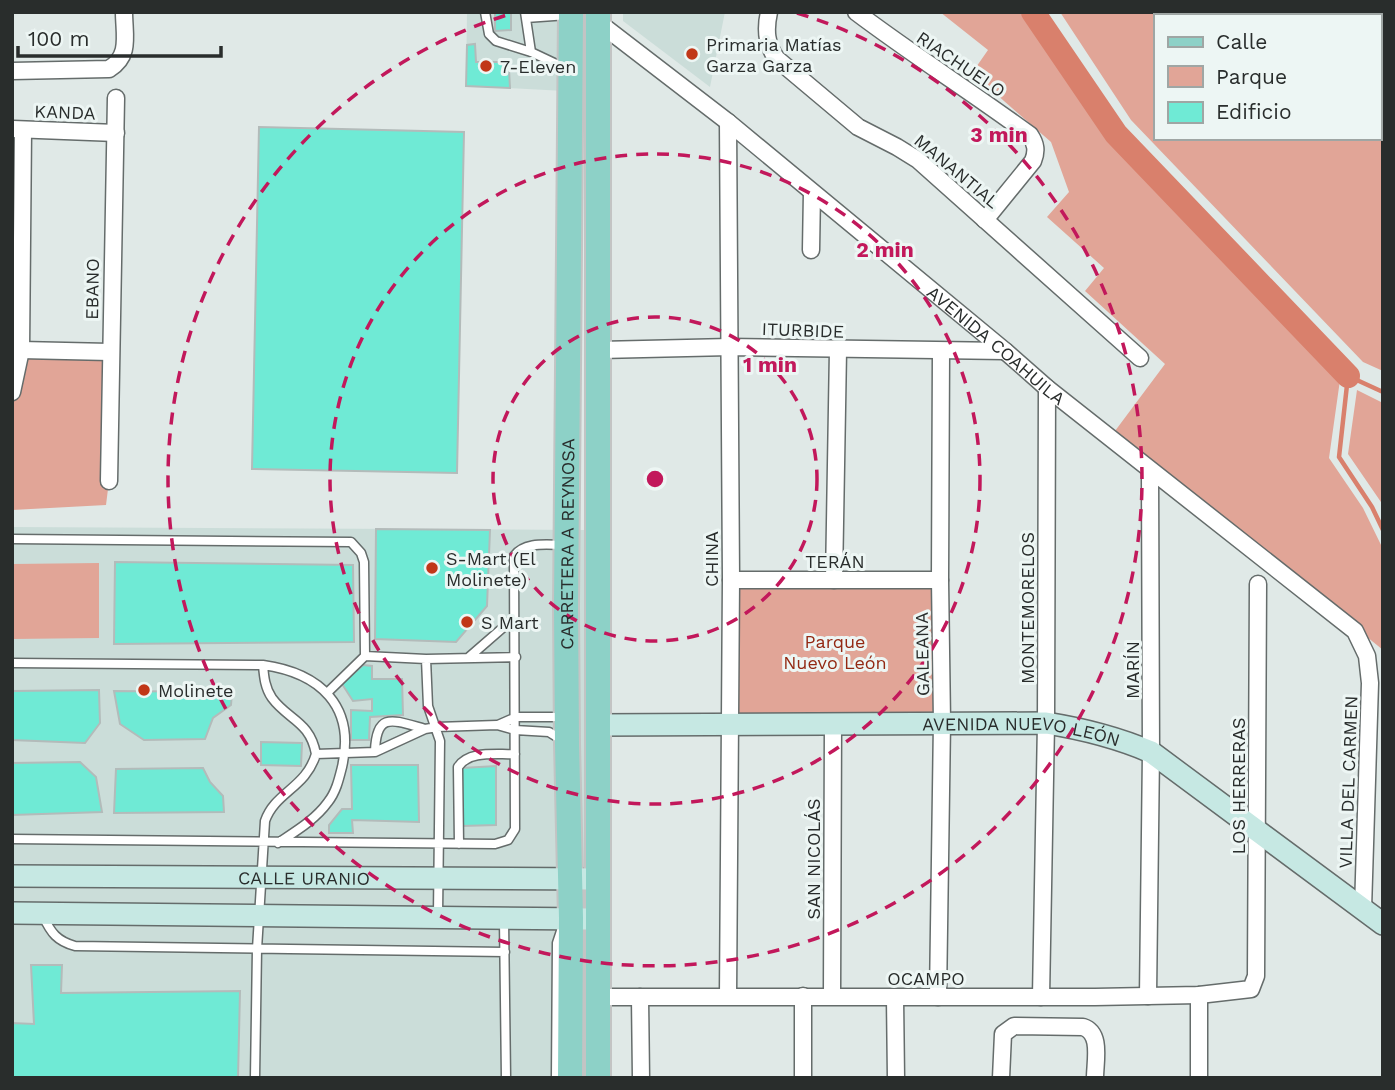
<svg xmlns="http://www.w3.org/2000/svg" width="1395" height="1090" viewBox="0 0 1395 1090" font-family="'Work Sans',sans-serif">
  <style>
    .built { fill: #cbddd9 }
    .green { fill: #e1a597 }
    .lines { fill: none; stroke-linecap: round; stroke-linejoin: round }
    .stream { stroke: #d9806c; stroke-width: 4.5 }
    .river { stroke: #d9806c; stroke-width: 24 }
    .building { fill: #6fead5; stroke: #b3bbba; stroke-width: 2 }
    .lane-casing { stroke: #656c6b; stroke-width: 11 }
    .street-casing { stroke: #656c6b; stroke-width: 19 }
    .secondary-casing { stroke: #656c6b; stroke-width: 24 }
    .primary-casing { stroke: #c3c4c4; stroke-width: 28 }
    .lane { stroke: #fff; stroke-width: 8 }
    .street { stroke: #fff; stroke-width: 16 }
    .secondary { stroke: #c6e8e3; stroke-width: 21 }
    .primary { stroke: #8dd1c7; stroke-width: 24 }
    .ring { fill: none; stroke: #c2185b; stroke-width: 3.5; stroke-dasharray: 12 9 }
    .poi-dot { fill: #c13718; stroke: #edf6f4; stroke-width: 2.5 }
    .labels { text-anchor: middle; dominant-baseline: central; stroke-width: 6; stroke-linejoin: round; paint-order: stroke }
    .poi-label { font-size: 18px; fill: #292d2c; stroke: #edf6f4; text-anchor: start }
    .street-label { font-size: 18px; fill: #292d2c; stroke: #edf6f4 }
    .park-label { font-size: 18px; fill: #932913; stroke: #edf6f4 }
    .centre { fill: #c2185b; stroke: #edf6f4; stroke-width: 3.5 }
    .ring-label { font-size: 21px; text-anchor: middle; font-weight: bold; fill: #c2185b; stroke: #edf6f4; stroke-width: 6; stroke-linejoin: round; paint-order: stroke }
  </style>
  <rect width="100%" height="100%" fill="#e0e9e7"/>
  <path class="built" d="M467,12h97l1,79 -99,-5z
    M623,12h102l-15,75 -87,-66z
    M12,527l574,3 -2,548h-572z"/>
  <path class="green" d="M940,12h85l77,119 238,249 -11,78 34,50 20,41v101l-268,-219 50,-67 -80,-73 19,-23 -57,-51 22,-25 -18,-50 -79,-69 16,-23z
    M1060,12h241l5,4h-151v122h224v-74l4,2v305l-20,-9 -232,-242z
    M21,350l89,2 -1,129 -3,24 -94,5v-118z
    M1357,390l26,13v102l-35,-51z
    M99,563v75l-87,1v-75z
    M731,580h209l2,142 -213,2z"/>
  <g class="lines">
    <path class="stream" d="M1383,392l-35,-16 -9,81 33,50 11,23"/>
    <path class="river" d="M1033,12l83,122 232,242"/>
  </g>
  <path class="building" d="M495,12h16v18l-16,1z
    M475,44l1,18h24l9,8 1,18 -44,-2 1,-41z
    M259,127l205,5 -7,341 -205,-4z
    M376,529l114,1 -3,76 -31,36 -81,-3z
    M115,562l238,3 1,77 -240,2z
    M363,665l9,1v13h30l1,36 -33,2 -1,23h-18v-30l21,1v-12l-19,2 -11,-17z
    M99,690l1,33 -15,20 -73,-3v-49z
    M114,691l118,1 -1,13 -18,13 -8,21 -61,1 -24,-16z
    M261,742l41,1 -1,23 -40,-1z
    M80,762l16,15 6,35 -90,3v-52z
    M351,765h67l1,57 -67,-2 1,13h-24v-8l13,-16h10z
    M496,766v59l-34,1v-58z
    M203,768l7,14 13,14 1,16 -110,1 2,-44z
    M31,965h31l-1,28 179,-2 -2,87h-226v-55l22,1z"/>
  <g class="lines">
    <defs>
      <path id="lane" d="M485,12l4,22 7,7 35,11 36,17
        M525,12l6,40
        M1208,16l3,-4
        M526,18l42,-3
        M1379,36l4,18
        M12,539l339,3 10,11 3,9 1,94 -37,36
        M365,656l61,3 90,-2
        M468,658l46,-40
        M426,659l2,47 12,35 -2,174
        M12,663l251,2c57,8 93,41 79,102 -3,12 -6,25 -14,35 -13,18 -32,29 -50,41
        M498,725l18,-8h48
        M375,752c1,-41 18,-32 50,-23
        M316,754l59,-2 50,-23 12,-2 60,-2 18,5 34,2 13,8
        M12,839l483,5 13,-4 7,-11 -1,-273c11,-15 34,-11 50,-11
        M459,844l-1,-77c11,-17 39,-12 57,-13
        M43,916c8,17 14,25 32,30l430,6
        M504,920l2,158
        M255,1078l2,-129 8,-128c10,-29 41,-33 51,-67 -6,-33 -28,-34 -44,-56 -7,-10 -8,-21 -9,-33
        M556,1078l1,-135 5,-15"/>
      <g id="street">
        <path d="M769,12c-4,18 -3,33 8,47l81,68 39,20 21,13 222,198"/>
        <path d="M856,12c57,43 117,81 174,123 6,9 7,16 3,26l-48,59"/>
        <path d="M1351,12l6,4"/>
        <path id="s1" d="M598,22l130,100 277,229 42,37 308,243 12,25 3,27 -7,226"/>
        <path d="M1379,29l4,2"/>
        <path d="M12,71l97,-2c22,-13 15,-34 15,-57"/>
        <path d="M728,122l3,458 -3,416"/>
        <path d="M13,129l103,4"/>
        <path d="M811,250l1,-58"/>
        <path d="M21,350l89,2"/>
        <path d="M600,350l130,-3 275,4"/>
        <path d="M12,392l9,-42 2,-220"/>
        <path d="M109,481l7,-383"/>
        <path d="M731,580h209"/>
        <path d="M834,580l4,-230"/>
        <path d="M1199,995v83"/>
        <path d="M803,996v82"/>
        <path d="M832,996l1,-274"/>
        <path d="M1148,996l3,-244 -1,-281"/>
        <path d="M598,997h497l104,-2 52,-6 5,-13 2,-392"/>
        <path d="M640,997l1,81"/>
        <path d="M938,997l4,-275 -2,-142 1,-228"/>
        <path d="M1041,997l5,-274 1,-335"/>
        <path d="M895,998l1,80"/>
        <path d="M1001,1078l2,-44 11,-8 69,1c19,6 12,34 12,51"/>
      </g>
      <g id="secondary">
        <path id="s2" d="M598,725l448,-2c38,6 70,14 105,29l232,172"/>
        <path id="s3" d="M12,876l585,3"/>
        <path d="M12,913l576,6"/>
      </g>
      <g id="primary">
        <path id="s4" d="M570,1078l1,-160 -4,-174 -1,-138 5,-594"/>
        <path d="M598,1078v-1066"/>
      </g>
    </defs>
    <use href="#lane" class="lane-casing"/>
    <use href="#street" class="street-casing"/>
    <use href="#secondary" class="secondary-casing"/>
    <use href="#primary" class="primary-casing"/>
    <use href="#lane" class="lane"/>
    <use href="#street" class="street"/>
    <use href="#secondary" class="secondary"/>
    <use href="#primary" class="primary"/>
  </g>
  <g class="ring">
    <circle cx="655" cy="479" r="162"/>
    <circle cx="655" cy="479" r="325"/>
    <path d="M797 13A487 487 0 1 1 513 13"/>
  </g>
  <g class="poi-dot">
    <circle cx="692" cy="54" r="7"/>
    <circle cx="486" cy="66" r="7"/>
    <circle cx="432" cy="568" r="7"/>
    <circle cx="467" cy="622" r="7"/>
    <circle cx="144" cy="690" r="7"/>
  </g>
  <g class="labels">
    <g class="poi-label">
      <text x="706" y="44">Primaria Matías<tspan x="706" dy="21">Garza Garza</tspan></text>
      <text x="500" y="66">7-Eleven</text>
      <text x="446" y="558">S-Mart (El<tspan x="446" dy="21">Molinete)</tspan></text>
      <text x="481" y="622">S Mart</text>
      <text x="158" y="690">Molinete</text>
    </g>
    <g class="street-label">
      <text transform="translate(961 64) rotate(34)">RIACHUELO</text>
      <text transform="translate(65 112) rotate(2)">KANDA</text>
      <text transform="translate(957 171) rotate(40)">MANANTIAL</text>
      <text transform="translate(92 289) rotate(-89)">EBANO</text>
      <text transform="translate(803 330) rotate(2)">ITURBIDE</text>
      <text stroke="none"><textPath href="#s1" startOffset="513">AVENIDA COAHUILA</textPath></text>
      <text stroke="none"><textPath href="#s4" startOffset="534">CARRETERA A REYNOSA</textPath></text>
      <text transform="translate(711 559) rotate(-90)">CHINA</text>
      <text x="835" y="561">TERÁN</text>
      <text transform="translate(1027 608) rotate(-90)">MONTEMORELOS</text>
      <text transform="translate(922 654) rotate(-91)">GALEANA</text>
      <text transform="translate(1132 670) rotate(-90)">MARÍN</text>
      <text stroke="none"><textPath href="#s2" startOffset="424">AVENIDA NUEVO LEÓN</textPath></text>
      <text transform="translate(1348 782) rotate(-88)">VILLA DEL CARMEN</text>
      <text transform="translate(1238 786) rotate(-90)">LOS HERRERAS</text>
      <text transform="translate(813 859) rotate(-90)">SAN NICOLÁS</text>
      <text stroke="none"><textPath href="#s3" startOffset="292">CALLE URANIO</textPath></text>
      <text x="926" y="978">OCAMPO</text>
    </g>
    <g class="park-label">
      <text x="835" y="641">Parque<tspan x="835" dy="21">Nuevo León</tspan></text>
    </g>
  </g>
  <circle cx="655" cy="479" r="10" class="centre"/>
  <g class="ring-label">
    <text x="999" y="142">3 min</text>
    <text x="885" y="257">2 min</text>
    <text x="770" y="372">1 min</text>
  </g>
  <rect width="1395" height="1090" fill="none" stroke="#292d2c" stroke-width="28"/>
  <rect x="1154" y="14" width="228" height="126" fill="#edf6f4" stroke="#9fa6a4" stroke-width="2"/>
  <rect x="1168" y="37" width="35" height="10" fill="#8dd1c7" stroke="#9fa6a4" stroke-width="2"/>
  <text x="1216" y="49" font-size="21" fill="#292d2c">Calle</text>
  <rect x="1168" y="66" width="35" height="21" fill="#e1a597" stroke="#9fa6a4" stroke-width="2"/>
  <text x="1216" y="84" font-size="21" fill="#292d2c">Parque</text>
  <rect x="1168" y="102" width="35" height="21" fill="#6fead5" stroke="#9fa6a4" stroke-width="2"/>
  <text x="1216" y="119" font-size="21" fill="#292d2c">Edificio</text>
  <path d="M18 46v10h203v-10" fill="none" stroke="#292d2c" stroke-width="3.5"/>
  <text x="28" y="46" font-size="21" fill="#292d2c" stroke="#edf6f4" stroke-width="5" paint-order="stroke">100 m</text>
</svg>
